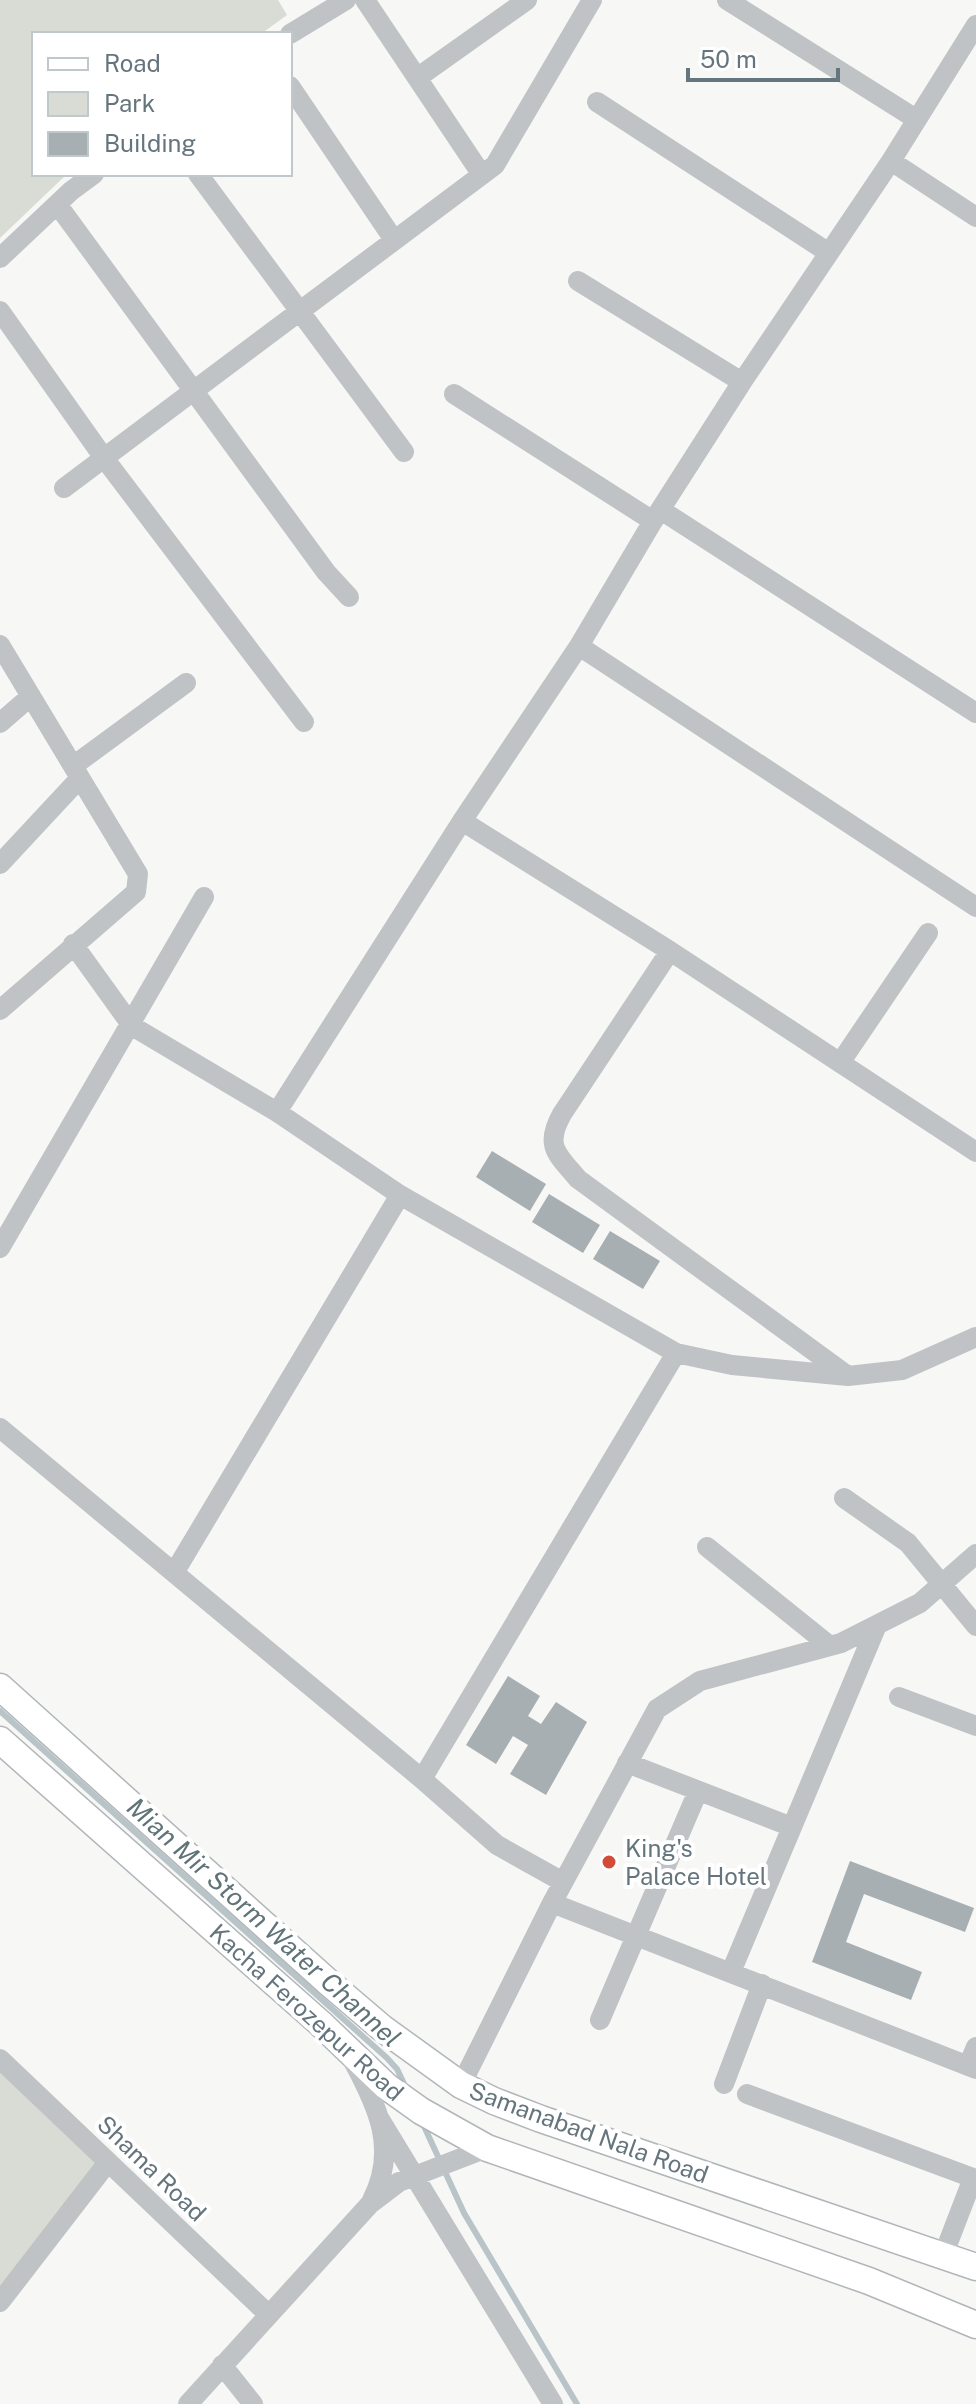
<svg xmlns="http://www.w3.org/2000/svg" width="976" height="2404" viewBox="0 0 976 2404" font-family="'Public Sans',sans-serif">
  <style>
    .green { fill: #d8dcd4 }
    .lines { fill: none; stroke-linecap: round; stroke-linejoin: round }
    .stream { stroke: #b8c4c8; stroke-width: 6 }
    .building { fill: #a7afb3 }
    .major-casing { stroke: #b0b6b9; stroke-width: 29 }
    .minor { stroke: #bfc3c6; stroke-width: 20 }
    .major { stroke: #fff; stroke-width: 26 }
    .poi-dot { fill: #d34c39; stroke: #fff; stroke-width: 3 }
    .labels { text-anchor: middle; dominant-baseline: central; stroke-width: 8; stroke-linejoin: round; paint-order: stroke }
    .poi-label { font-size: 24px; fill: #65757d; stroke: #fff; text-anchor: start }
    .street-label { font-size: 24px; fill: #65757d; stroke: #fff }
    .water-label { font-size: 26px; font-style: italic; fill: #607478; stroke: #fff }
  </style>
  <rect width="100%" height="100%" fill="#f7f7f5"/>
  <path class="green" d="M0,0h278l9,15 -26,19h-227v140h33l-67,64z
    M0,2059l108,103 -108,140z"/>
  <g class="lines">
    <path class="stream" d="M0,1711l387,347 10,11 9,19
      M423,2124l41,89 113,191"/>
  </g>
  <path class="building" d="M492,1151l54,33 -16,27 -54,-34z
    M549,1194l51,31 -17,28 -51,-31z
    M610,1231l50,30 -17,28 -50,-30z
    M508,1676l32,20 -12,20 13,8 15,-22 31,20 -41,73 -36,-21 18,-29 -15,-9 -17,28 -30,-19z
    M850,1861l124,47 -9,24 -101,-38 -18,48 76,30 -11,28 -99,-38z"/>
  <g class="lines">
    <defs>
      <path id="major" d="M0,1687l328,295 54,46 79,57 33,16 47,18 435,148
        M0,1740l320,283 66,63 35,25 66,37 382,133 107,44"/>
    </defs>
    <use href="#major" class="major-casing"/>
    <path class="minor" d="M365,0l117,175
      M727,0l189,119
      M290,34l56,-34
      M417,78l110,-78
      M290,86l104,154
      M597,102l232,151
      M891,161l85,56
      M198,174l206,278
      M57,204l269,368 23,25
      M0,258l71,-67 23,-17
      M578,281l164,101
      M0,311l104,147 200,264
      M454,394l199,127
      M64,488l431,-323 97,-165
      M661,510l315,203
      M0,645l138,229 -2,18 -136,118
      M579,646l397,261
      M0,723l31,-27
      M73,766l113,-83
      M462,821l208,130 306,201
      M0,864l80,-86
      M73,944l59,82 145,86 123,83 276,158 56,12 116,11 54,-6 74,-33
      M670,951l-108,163c-18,32 -5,40 16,65l270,197
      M840,1063l88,-130
      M277,1112l185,-291 117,-175 74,-125 89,-139 149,-221 85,-136
      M0,1248l204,-351
      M0,1428l422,351 75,66 66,37
      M844,1498l64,45 68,83
      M707,1547l123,99
      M174,1573l226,-378
      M899,1697l77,29
      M627,1763l165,64
      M422,1779l254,-426
      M552,1903l424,166
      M731,1972l146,-347
      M600,2020l98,-229
      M0,2059l268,255
      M353,2061c25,46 45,89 19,139
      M968,2066l8,-19
      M724,2084l38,-100
      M461,2085l91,-182 105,-194 43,-28 141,-38 79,-40 56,-49
      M747,2094l226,84 -30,78
      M379,2118l174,286
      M0,2302l108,-140
      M222,2365l31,39
      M188,2404l182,-200 29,-22 88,-34"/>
    <use href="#major" class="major"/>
  </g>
  <circle class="poi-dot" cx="609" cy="1862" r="8"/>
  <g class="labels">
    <g class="poi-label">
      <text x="625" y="1848">King's<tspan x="625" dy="28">Palace Hotel</tspan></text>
    </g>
    <g class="street-label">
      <text transform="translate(307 2012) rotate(42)">Kacha Ferozepur Road</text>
      <text transform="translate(589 2132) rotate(20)">Samanabad Nala Road</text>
      <text transform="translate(152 2168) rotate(44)">Shama Road</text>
    </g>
    <g class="water-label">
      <text transform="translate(264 1922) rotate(42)">Mian Mir Storm Water Channel</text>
    </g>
  </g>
  <rect x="32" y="32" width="260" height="144" fill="#ffffff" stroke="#c1c8cb" stroke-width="2"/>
  <rect x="48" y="58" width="40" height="12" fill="#ffffff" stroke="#c1c8cb" stroke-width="2"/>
  <text x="104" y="72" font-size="24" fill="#65757d">Road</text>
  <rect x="48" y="92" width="40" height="24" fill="#d8dcd4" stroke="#c1c8cb" stroke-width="2"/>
  <text x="104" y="112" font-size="24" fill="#65757d">Park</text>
  <rect x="48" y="132" width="40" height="24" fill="#a7afb3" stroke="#c1c8cb" stroke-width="2"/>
  <text x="104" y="152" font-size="24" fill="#65757d">Building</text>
  <path d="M688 68v12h150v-12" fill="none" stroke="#65757d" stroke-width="4"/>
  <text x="700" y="68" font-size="24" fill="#65757d" stroke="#ffffff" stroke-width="6" paint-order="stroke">50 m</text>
</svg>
